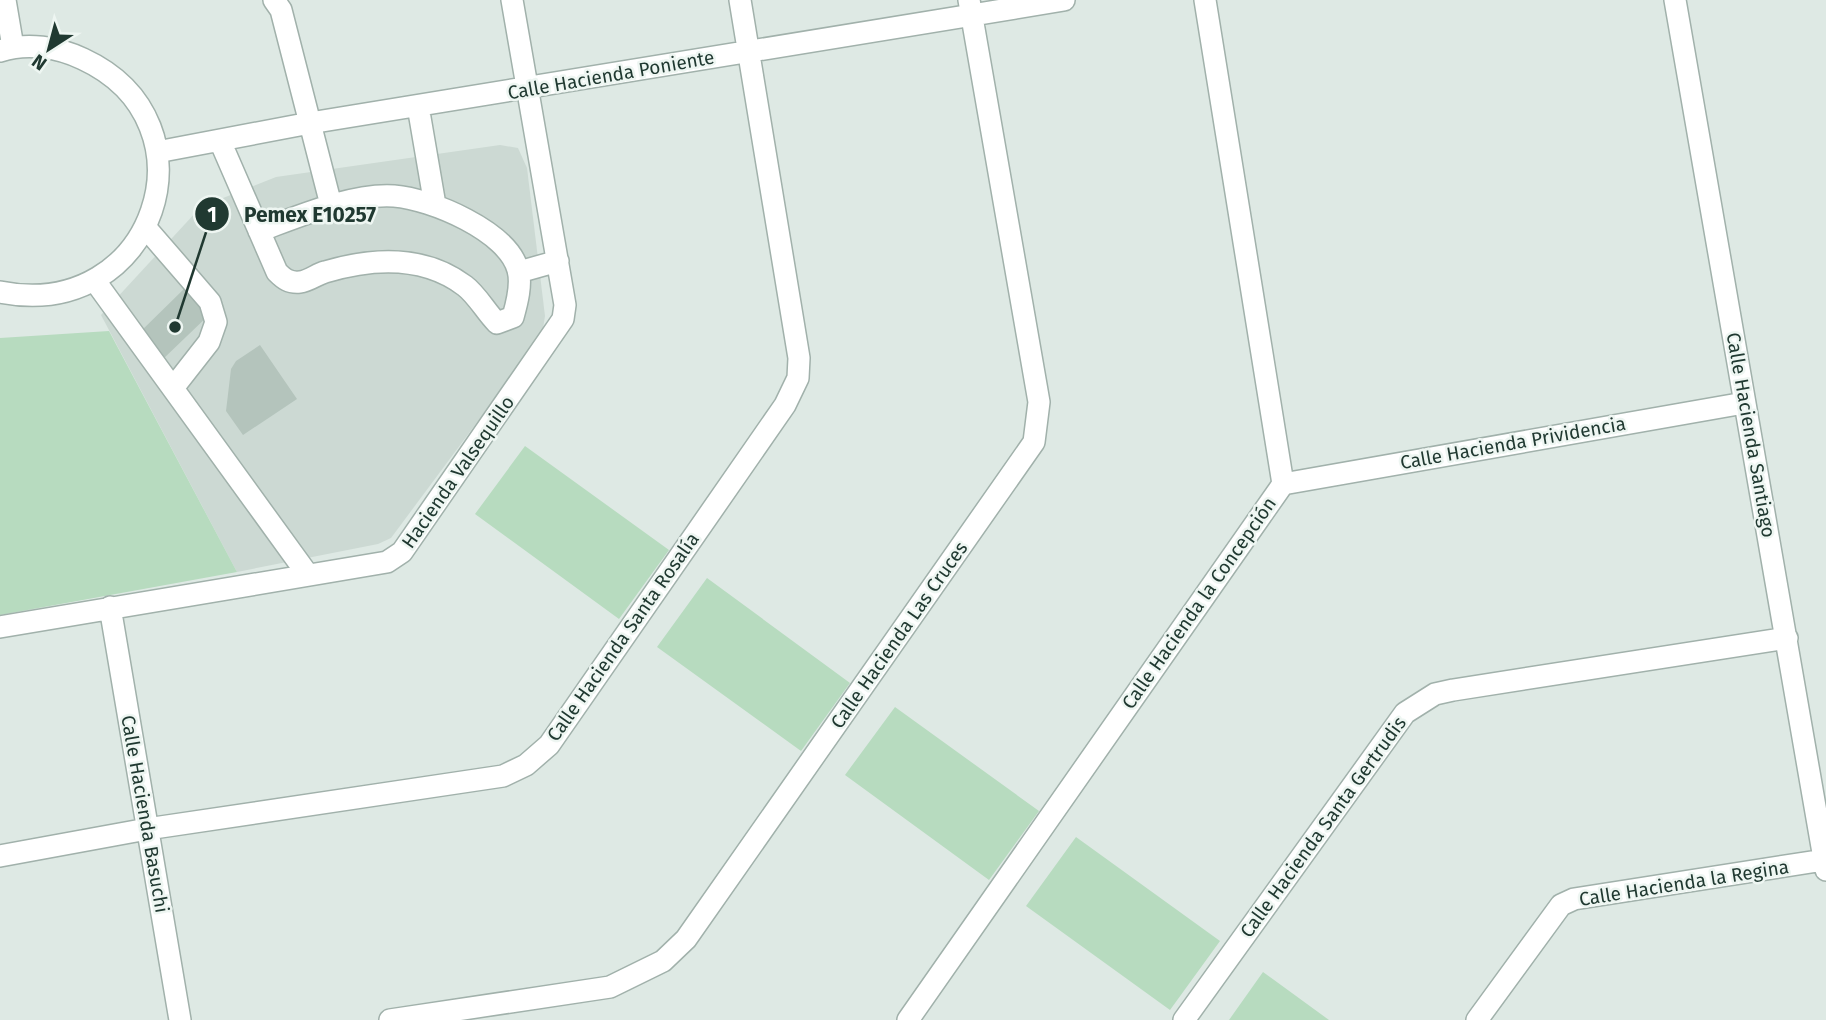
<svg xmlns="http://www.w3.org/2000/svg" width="1826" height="1020" viewBox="0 0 1826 1020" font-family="'Fira Sans',sans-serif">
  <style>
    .built { fill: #ccd9d3 }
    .green { fill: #b7dbbf }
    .building { fill: #b4c4bc }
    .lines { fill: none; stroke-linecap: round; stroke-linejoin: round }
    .minor-casing { stroke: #a1b1ab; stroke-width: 24 }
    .minor { stroke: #fff; stroke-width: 21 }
    .labels { text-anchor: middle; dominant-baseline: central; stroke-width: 5; stroke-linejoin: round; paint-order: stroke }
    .street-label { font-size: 19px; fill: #203931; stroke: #eef6f2 }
    .leader { fill: none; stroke: #203931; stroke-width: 2.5 }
    .callout-dot { fill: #203931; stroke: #eef6f2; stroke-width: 2.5 }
    .mark-label { font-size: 21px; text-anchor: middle; font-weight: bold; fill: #fff }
    .callout-label { font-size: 21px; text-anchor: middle; font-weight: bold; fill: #203931; stroke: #eef6f2; stroke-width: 5; stroke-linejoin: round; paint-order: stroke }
  </style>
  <rect width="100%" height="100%" fill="#dee9e4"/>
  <path class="built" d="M500,145l18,3 9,20 18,148 -3,19 -151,203 -13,6 -141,28 -136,-257 96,-104 21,-11 58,-23z"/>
  <path class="green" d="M109,331l128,241 -237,43v-277z
    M525,446l144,104 -50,69 -144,-105z
    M707,578l143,105 -49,68 -144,-104z
    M895,707l144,104 -50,69 -144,-105z
    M1076,837l144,104 -50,69 -144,-104z
    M1263,972l66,48h-100z"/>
  <path class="building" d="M187,286l25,26 -50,48 -25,-25z
    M260,345l37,54 -54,36 -17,-24 5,-42 5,-8z"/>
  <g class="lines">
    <defs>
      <path id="minor" d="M5,0l8,47
        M274,0l7,10 50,195
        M1675,0l151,870
        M0,51c27,-9 58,-4 83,8 138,64 72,264 -83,233
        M418,106l17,99
        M220,141l57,131c7,7 12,11 23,10 9,-1 17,-8 25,-10 47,-14 99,-17 140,14 12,9 21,26 32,37l16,-6c4,-14 9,-33 5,-47 -10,-39 -87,-71 -124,-74 -41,-3 -97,21 -135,35
        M157,152l153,-29 754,-123
        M146,228l64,74 6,20 -7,20 -36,46
        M519,272l39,-11
        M95,281l213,294
        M1283,484l461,-81
        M110,607l70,413
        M0,627l387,-65 15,-10 161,-233 2,-14 -53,-305
        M0,856l147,-27 356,-53 23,-11 23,-20 236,-340 13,-27 1,-20 -59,-358
        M390,1020l220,-33 53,-26 23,-22 348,-497 5,-40 -70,-402
        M908,1020l375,-536 -78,-484
        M1184,1020l221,-307 30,-19 18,-4 334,-52
        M1477,1020l84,-115 13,-6 250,-39"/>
    </defs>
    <use href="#minor" class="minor-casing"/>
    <use href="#minor" class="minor"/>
  </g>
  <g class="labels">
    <g class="street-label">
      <text transform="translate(611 75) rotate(-10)">Calle Hacienda Poniente</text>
      <text transform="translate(1751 435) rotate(80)">Calle Hacienda Santiago</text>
      <text transform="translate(1513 443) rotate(-10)">Calle Hacienda Prividencia</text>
      <text transform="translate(458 472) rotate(-55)">Hacienda Valsequillo</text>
      <text transform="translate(1199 603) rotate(-55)">Calle Hacienda la Concepción</text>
      <text transform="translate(899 635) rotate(-55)">Calle Hacienda Las Cruces</text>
      <text transform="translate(623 637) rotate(-55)">Calle Hacienda Santa Rosalía</text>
      <text transform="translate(145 814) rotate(80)">Calle Hacienda Basuchi</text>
      <text transform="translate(1323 827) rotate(-54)">Calle Hacienda Santa Gertrudis</text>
      <text transform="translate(1684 883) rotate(-9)">Calle Hacienda la Regina</text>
    </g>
  </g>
  <path class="leader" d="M175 327L212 214"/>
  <g class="callout-dot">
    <circle cx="175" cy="327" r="7"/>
    <circle cx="212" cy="214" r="18"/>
  </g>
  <g class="mark-label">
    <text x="212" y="222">1</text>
  </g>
  <g class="callout-label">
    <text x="310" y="222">Pemex E10257</text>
  </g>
  <g transform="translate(49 49) rotate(216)" stroke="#eef6f2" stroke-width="5" paint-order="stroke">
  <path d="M0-5L12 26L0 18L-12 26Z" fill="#203931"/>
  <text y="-10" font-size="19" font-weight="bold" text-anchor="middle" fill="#203931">N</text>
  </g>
</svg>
